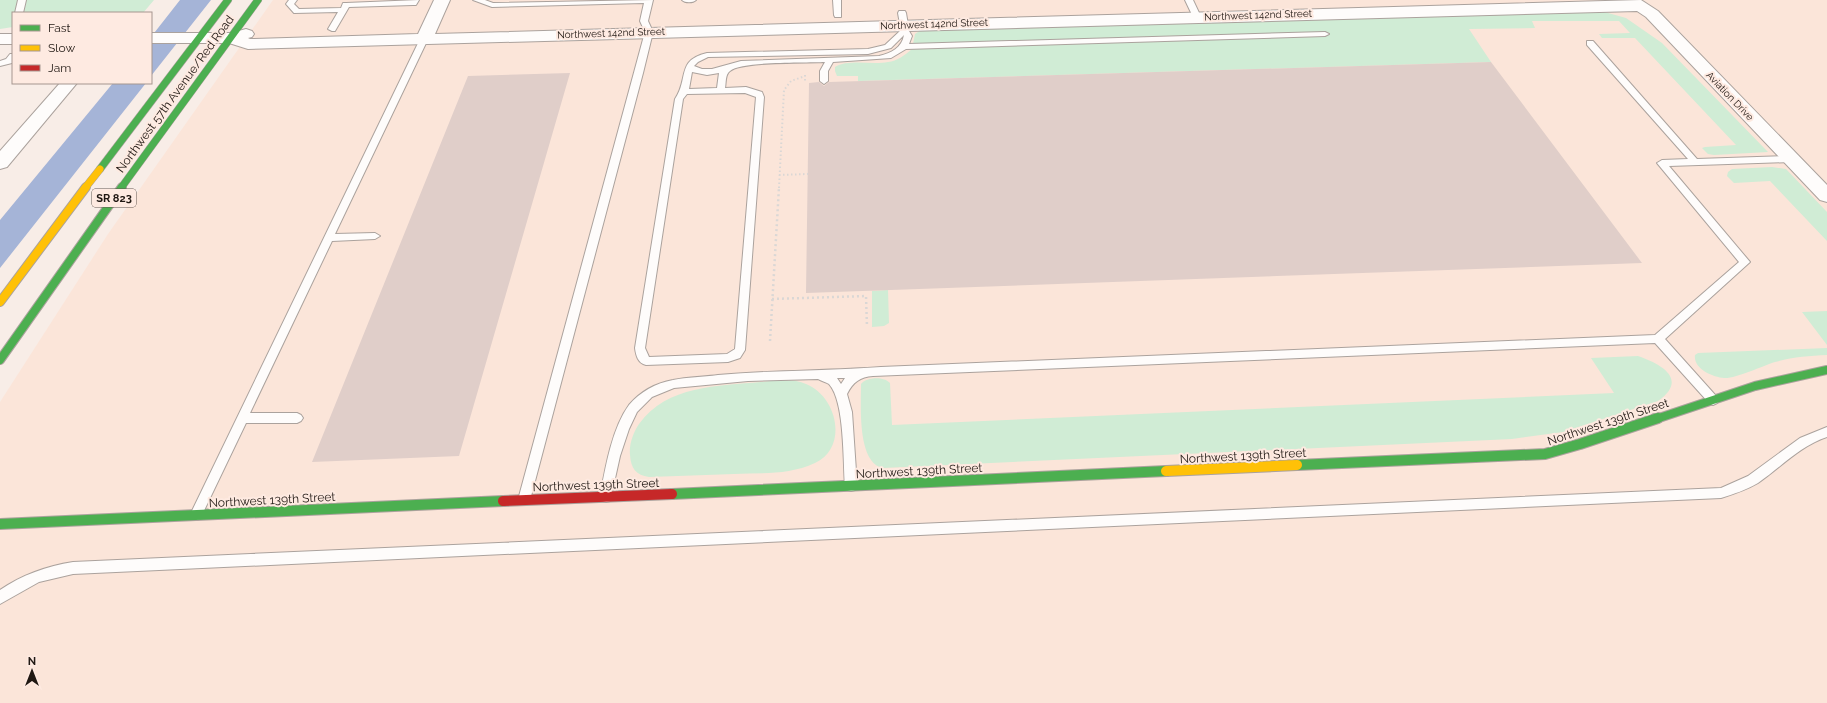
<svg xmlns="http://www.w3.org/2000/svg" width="1827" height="703" viewBox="0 0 1827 703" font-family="Raleway,sans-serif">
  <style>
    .built { fill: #fbe5d9 }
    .green { fill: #d0ecd5 }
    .water { fill: #a5b4d7 }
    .building { fill: #e0cec9 }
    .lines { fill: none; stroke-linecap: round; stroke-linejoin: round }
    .lane-casing { stroke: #aba29d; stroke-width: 2 }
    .street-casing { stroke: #aba29d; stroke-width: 2 }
    .fast-far2-casing { stroke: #aba29d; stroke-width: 8 }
    .fast-far1-casing { stroke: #aba29d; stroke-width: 10 }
    .fast-casing { stroke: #aba29d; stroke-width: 12 }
    .slow-far2-casing { stroke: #aba29d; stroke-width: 8 }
    .slow-far1-casing { stroke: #aba29d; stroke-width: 10 }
    .slow-casing { stroke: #aba29d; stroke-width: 12 }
    .jam-casing { stroke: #aba29d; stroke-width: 12 }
    .path-far1 { stroke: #dad7d5; stroke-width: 2; stroke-dasharray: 1.5 2.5; stroke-linecap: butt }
    .path { stroke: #dad7d5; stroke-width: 2.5; stroke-dasharray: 2 3; stroke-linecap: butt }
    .lane { fill: #fefcfb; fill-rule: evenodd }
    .street { fill: #fefcfb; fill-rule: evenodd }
    .fast-far2 { stroke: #4caf50; stroke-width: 7 }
    .fast-far1 { stroke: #4caf50; stroke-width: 8 }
    .fast { stroke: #4caf50; stroke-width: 10 }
    .slow-far2 { stroke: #ffc107; stroke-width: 7 }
    .slow-far1 { stroke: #ffc107; stroke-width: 8 }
    .slow { stroke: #ffc107; stroke-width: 10 }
    .jam { stroke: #c62828; stroke-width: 10 }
    .labels { text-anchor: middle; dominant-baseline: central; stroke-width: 4; stroke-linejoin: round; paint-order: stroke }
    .far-street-label { font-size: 10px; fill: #201813; stroke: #feeae1 }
    .shield { fill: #feeae1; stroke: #635751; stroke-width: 1 }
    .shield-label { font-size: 11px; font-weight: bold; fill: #201813 }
    .street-label { font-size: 12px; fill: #201813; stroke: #feeae1 }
  </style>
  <rect width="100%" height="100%" fill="#f8ede7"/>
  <path class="built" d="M273,0h1554v703h-1827v-301l108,-168z"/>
  <path class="green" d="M0,0h154l-11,13h-130v14l-13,2z
    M1601,11l25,7 36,25 106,109 -54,3 -6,-1 -6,-6 3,-1 31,-2 -101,-107h-33l-3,-4 31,-1 -11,-12h-87l3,7 -66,1 22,33 -633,19v-5h-21l-2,-5v-4c12,-8 38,-2 53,-5 9,-1 17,-7 24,-13l3,-15 6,-4z
    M1772,167l14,2 41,43v29l-57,-60 -36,2 -7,-7 1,-4 4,-3z
    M888,290l1,33 -5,3 -12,1v-36z
    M1827,311v34l-25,-33z
    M1827,348v7c-18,1 -35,2 -52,7 -13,4 -40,17 -51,16 -11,-1 -31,-9 -29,-23l3,-2z
    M1638,356c23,8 51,23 20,45l-95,31 -51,7 -629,29c-26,-5 -22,-62 -22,-84 5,-7 23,-8 29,-1l2,42 722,-32 -23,-35z
    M761,382c14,-1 32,-4 45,2 31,12 43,63 9,79 -26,12 -53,10 -81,11 -28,1 -56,2 -85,3 -13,-2 -18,-8 -19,-22 -1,-11 3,-22 9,-31 28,-39 79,-38 122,-42z"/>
  <path class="water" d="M180,0h31l-60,76v-39z
    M113,83h33l-146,185v-48z"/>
  <path class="building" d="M1491,62l151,201 -836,30 3,-210 10,-1 5,4 5,-4z
    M570,73l-111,383 -147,6 156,-386z"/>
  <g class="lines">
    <defs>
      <path id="lane" d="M18,0h8l-3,13h-8z
        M289,0h8l-3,4 5,5 42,-1 2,-5h3l73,-3 -3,5h-3l-64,2 -14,24h-3l-4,-2 10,-17 -44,1 -8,-9z
        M473,0h12l8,3 160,-3 -5,21 5,11 -10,41 -113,427 -2,4 -4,1 -4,-1 -2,-4 127,-468 -5,-11 4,-18 -152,4z
        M682,0h14c-3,3 -11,3 -14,0z
        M833,0h8v17h-6l-1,-2z
        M1185,0h8l8,17 -1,2h-6z
        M899,11h6l1,2 3,18 3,5 -3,8 416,-12 4,2 -4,2 -419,13 -15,9 -58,4 -5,9v10l-4,3 -4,-3v-10l5,-9c-18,1 -84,-1 -95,9 -5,3 -4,12 -5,17l21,-1 16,5 2,5 -19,253 -5,8 -12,4 -82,3c-8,-2 -10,-9 -11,-17l40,-249c14,-20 1,-39 32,-46l161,-4 17,-4 16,-15 -3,-17zM904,35c-2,13 -13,18 -25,21l-138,5 -29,8h-10l-8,-3 4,-4 10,-5 160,-3 23,-6zM692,72l15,3 12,-2 -2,15 -28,1zM745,93l11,4 -21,252 -8,5 -78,3 -4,-9 38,-249 4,-5z
        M421,37h3l4,2 -93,195 40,-1 5,3 -5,3 -43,2 -82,172h47l4,2 2,3 -2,3 -4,2h-51l-46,96 -4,1 -4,-1 -2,-4z
        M1587,41h6l104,118 94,-3 5,3 -5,3 -122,4 81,96 -85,77 52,58 2,3 -2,3 -4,2 -4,-2 -54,-60 -782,33c-13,1 -20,6 -26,18l5,18 5,74 -2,4 -4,1 -4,-1 -2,-4c-2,-24 0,-85 -16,-102 -3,-2 -8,-3 -11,-5l-70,2 -74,7 -22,9 -15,15 -8,17 -9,27 -10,45 -4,1 -4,-1 -2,-4c5,-28 12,-69 29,-92 11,-13 27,-22 44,-25 14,-3 30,-3 45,-5 55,-5 109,-4 163,-8l774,-32 84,-73 -82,-99 5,-3 26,-1 -101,-114zM837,378h8l-4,6z
        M10,54h3l-1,9 -12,3v-5l6,-2z
        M1827,427v10c-27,9 -46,30 -69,46 -12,7 -24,11 -37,15l-1648,76 -34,8 -39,22v-14c22,-15 47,-24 73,-28l1648,-74 27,-12 52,-38z"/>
      <path id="street" d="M434,0h16l-15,34 1206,-34 17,11 169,174v17l-7,-2 -174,-183 -9,-6 -1389,38 -19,-6h-78v-10h80l15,-4 6,2 2,3 -2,3 -4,1 2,1 168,-5z
        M0,34h13v10h-13z
        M60,83h17l-70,84 -7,2v-18z"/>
      <path id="fast-far2" d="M100,169l128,-169
        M121,188l137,-188"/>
      <path id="fast-far1" d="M0,360l122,-173
        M1656,419l99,-33 72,-16"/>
      <path id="fast" d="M1297,465l248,-11 35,-10 78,-26
        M672,494l494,-23
        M0,524l503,-23"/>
      <path id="slow-far2" d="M85,188l15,-19"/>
      <path id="slow-far1" d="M0,302l86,-115"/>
      <path id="slow" d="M1166,471l131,-6"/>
      <path id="jam" d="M503,501l169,-7"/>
    </defs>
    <use href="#lane" class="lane-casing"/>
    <use href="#street" class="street-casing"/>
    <use href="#fast-far2" class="fast-far2-casing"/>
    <use href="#fast-far1" class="fast-far1-casing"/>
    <use href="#fast" class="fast-casing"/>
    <use href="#slow-far2" class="slow-far2-casing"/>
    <use href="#slow-far1" class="slow-far1-casing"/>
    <use href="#slow" class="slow-casing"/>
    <use href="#jam" class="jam-casing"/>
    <path class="path-far1" d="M805,75v6
      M779,175l29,-1
      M779,188l5,-98 7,-9 14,-5"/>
    <path class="path" d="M772,299l94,-3 1,31
      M770,341l9,-154"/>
    <use href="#lane" class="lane"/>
    <use href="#street" class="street"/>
    <use href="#fast-far2" class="fast-far2"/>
    <use href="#fast-far1" class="fast-far1"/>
    <use href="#fast" class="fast"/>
    <use href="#slow-far2" class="slow-far2"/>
    <use href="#slow-far1" class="slow-far1"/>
    <use href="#slow" class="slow"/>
    <use href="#jam" class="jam"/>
  </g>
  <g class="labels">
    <g class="far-street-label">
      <text transform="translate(1258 15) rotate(-2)">Northwest 142nd Street</text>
      <text transform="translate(934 24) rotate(-2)">Northwest 142nd Street</text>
      <text transform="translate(611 33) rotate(-2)">Northwest 142nd Street</text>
      <text transform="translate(1730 96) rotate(46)">Aviation Drive</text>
    </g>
    <rect class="shield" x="92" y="189" width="44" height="18" rx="3"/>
    <g class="shield-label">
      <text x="114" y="198">SR 823</text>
    </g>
    <g class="street-label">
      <text transform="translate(175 94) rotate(-54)">Northwest 57th Avenue/Red Road</text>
      <text transform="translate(1608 422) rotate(-18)">Northwest 139th Street</text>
      <text transform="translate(1243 456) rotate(-3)">Northwest 139th Street</text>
      <text transform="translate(919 471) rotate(-3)">Northwest 139th Street</text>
      <text transform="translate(596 485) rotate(-2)">Northwest 139th Street</text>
      <text transform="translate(272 500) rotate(-3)">Northwest 139th Street</text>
    </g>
  </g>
  <rect x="12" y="12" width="140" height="72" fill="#feeae1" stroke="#a5968f"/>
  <rect x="20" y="25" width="20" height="6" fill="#4caf50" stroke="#a5968f"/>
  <text x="48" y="32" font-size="12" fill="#201813">Fast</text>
  <rect x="20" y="45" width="20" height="6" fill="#ffc107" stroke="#a5968f"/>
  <text x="48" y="52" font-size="12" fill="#201813">Slow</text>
  <rect x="20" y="65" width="20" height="6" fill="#c62828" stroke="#a5968f"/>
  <text x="48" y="72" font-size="12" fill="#201813">Jam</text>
  <g transform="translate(32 671)" stroke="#feeae1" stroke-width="3" paint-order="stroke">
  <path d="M0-3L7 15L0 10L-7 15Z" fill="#201813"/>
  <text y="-6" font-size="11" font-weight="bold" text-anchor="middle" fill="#201813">N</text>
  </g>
</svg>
